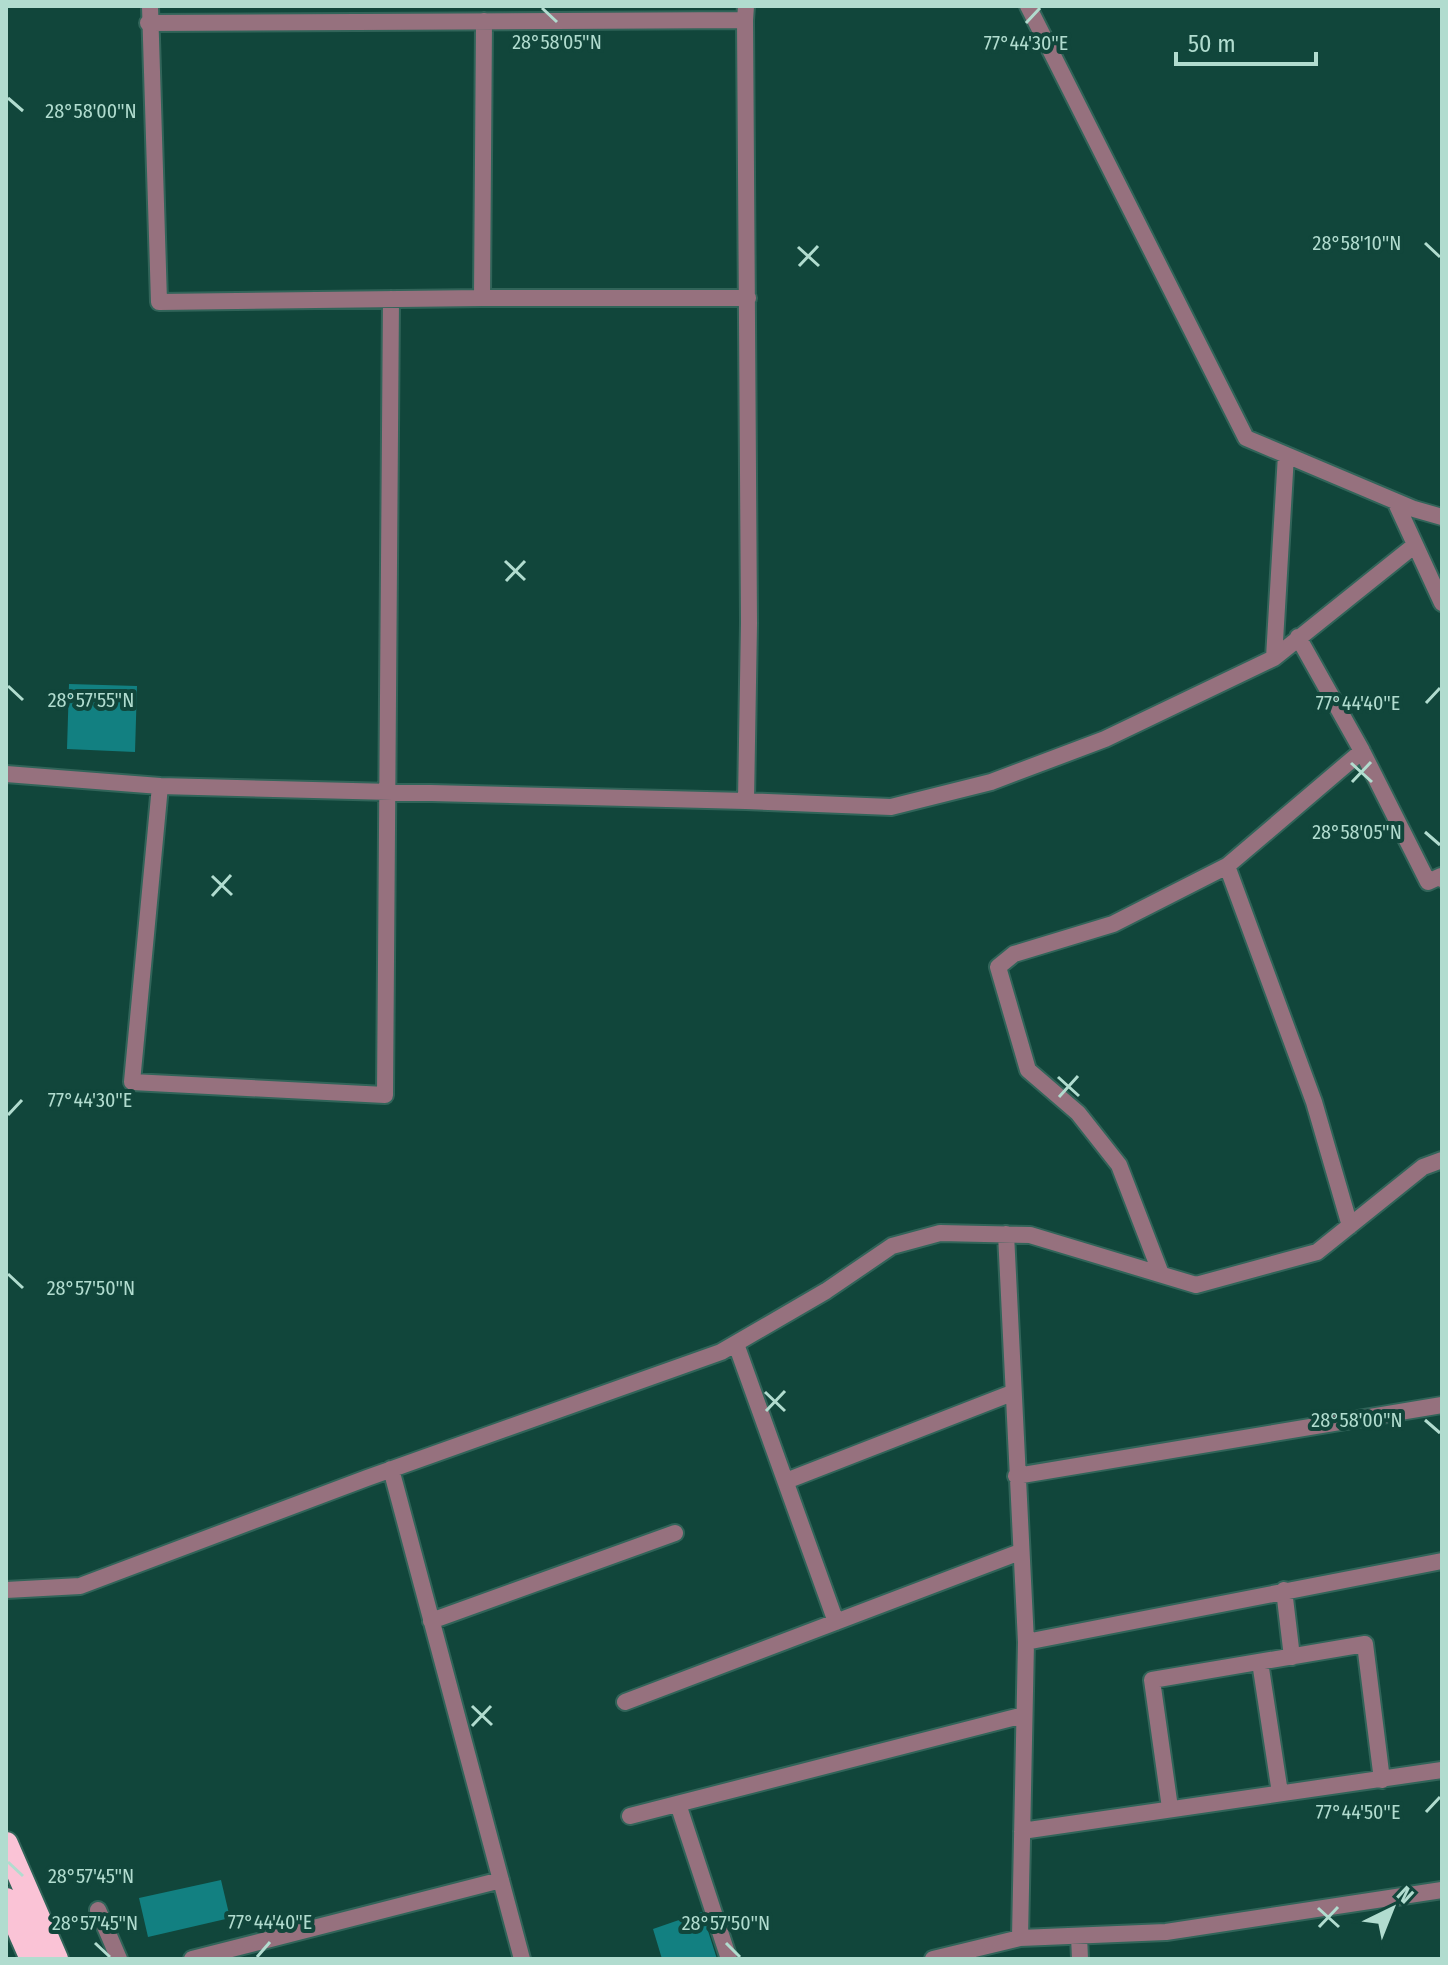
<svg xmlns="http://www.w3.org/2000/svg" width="1448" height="1965" viewBox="0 0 1448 1965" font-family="'Fira Sans Condensed',sans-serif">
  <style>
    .building { fill: #128081 }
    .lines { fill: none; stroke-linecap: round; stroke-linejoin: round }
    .street-casing { stroke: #316459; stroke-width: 20 }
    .highway-casing { stroke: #316459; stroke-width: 28 }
    .street { stroke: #96717e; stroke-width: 16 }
    .highway { stroke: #fac3d6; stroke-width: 24 }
    .ticks { fill: none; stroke: #b1dccf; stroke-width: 3 }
    .ticks-label { font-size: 20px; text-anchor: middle; fill: #b1dccf; stroke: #11463b; stroke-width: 8; stroke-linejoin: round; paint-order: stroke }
  </style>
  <rect width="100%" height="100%" fill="#11463b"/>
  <path class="building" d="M69,684l68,2 -2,66 -68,-3z
    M221,1880l9,38 -82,19 -9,-39z
    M702,1912l15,47h-55l-9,-30z"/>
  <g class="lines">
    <defs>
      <path id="street" d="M150,6l9,296 323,-4 2,-277
        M1028,6l218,432 168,71 28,8
        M745,20l4,603 -3,178 145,6 100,-25 114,-43 169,-81 141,-113
        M148,23l597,-3 1,-14
        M482,298h266
        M1395,501l47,102
        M1298,637l64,114 66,131 13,-6 1,3
        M1274,658l12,-203
        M6,774l154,12 -28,296 253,13 6,-796
        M160,786l586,15
        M1227,866l87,236 36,124
        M1161,1274l-42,-109 -41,-52 -50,-43 -30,-103 16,-13 99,-30 114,-58 135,-115
        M736,1344l100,278
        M391,1469l131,490
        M1016,1476l426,-71
        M786,1481l226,-88
        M6,1590l74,-4 287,-108 354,-126 105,-61 66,-45 48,-13 90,2 166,50 121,-33 106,-85 19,-7
        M1284,1590l8,67
        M431,1621l244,-88
        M1026,1642l416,-81
        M1260,1662l20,131
        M625,1702l395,-150
        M678,1804l51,155
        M1170,1808l-18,-128 213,-36 17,136
        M630,1816l394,-101
        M1022,1831l420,-61
        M98,1910l21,49
        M1079,1936l1,23
        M1020,1938l146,-6 276,-42
        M192,1959l309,-79
        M933,1959l87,-21 6,-296 -20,-408"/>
      <path id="highway" d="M6,1844l50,115
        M6,1900l26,59"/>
    </defs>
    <use href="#street" class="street-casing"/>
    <use href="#highway" class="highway-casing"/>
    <use href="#street" class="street"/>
    <use href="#highway" class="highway"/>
  </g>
  <path class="ticks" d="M542,8l15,14M1026,23l14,-15M8,98l15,13M1425,243l15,14M798,247l21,19M799,266l19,-20M505,561l20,19M506,581l19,-20M8,686l15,14M1426,703l14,-15M1351,763l21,19M1352,782l19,-20M1425,832l15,13M212,876l20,19M212,896l19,-21M1058,1077l21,19M1059,1097l19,-21M8,1115l14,-15M8,1274l15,14M765,1392l20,19M766,1411l19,-20M1425,1420l15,13M472,1706l20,19M472,1726l19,-20M1426,1812l14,-15M8,1862l15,14M1318,1908l21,19M1319,1927l19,-20M95,1943l15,14M726,1943l14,14M257,1957l13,-15"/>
  <g class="ticks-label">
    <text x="557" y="49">28°58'05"N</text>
    <text x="1026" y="50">77°44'30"E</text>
    <text x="91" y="118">28°58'00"N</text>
    <text x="1357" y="250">28°58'10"N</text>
    <text x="91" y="707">28°57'55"N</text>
    <text x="1358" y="710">77°44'40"E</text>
    <text x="1357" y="839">28°58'05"N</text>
    <text x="90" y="1107">77°44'30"E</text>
    <text x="91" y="1295">28°57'50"N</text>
    <text x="1357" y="1427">28°58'00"N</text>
    <text x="1358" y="1819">77°44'50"E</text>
    <text x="91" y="1883">28°57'45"N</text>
    <text x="270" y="1929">77°44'40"E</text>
    <text x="95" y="1930">28°57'45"N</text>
    <text x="726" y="1930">28°57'50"N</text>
  </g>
  <rect width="1448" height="1965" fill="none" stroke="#b1dccf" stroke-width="16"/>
  <g transform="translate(1392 1909) rotate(43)" stroke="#11463b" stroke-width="6" paint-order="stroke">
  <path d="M0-6L14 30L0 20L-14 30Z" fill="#b1dccf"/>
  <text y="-12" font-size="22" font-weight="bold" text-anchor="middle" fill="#b1dccf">N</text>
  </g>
  <path d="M1176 52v12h140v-12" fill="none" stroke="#b1dccf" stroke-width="4"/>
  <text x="1188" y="52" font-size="24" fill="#b1dccf" stroke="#11463b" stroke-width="6" paint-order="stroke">50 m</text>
</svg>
